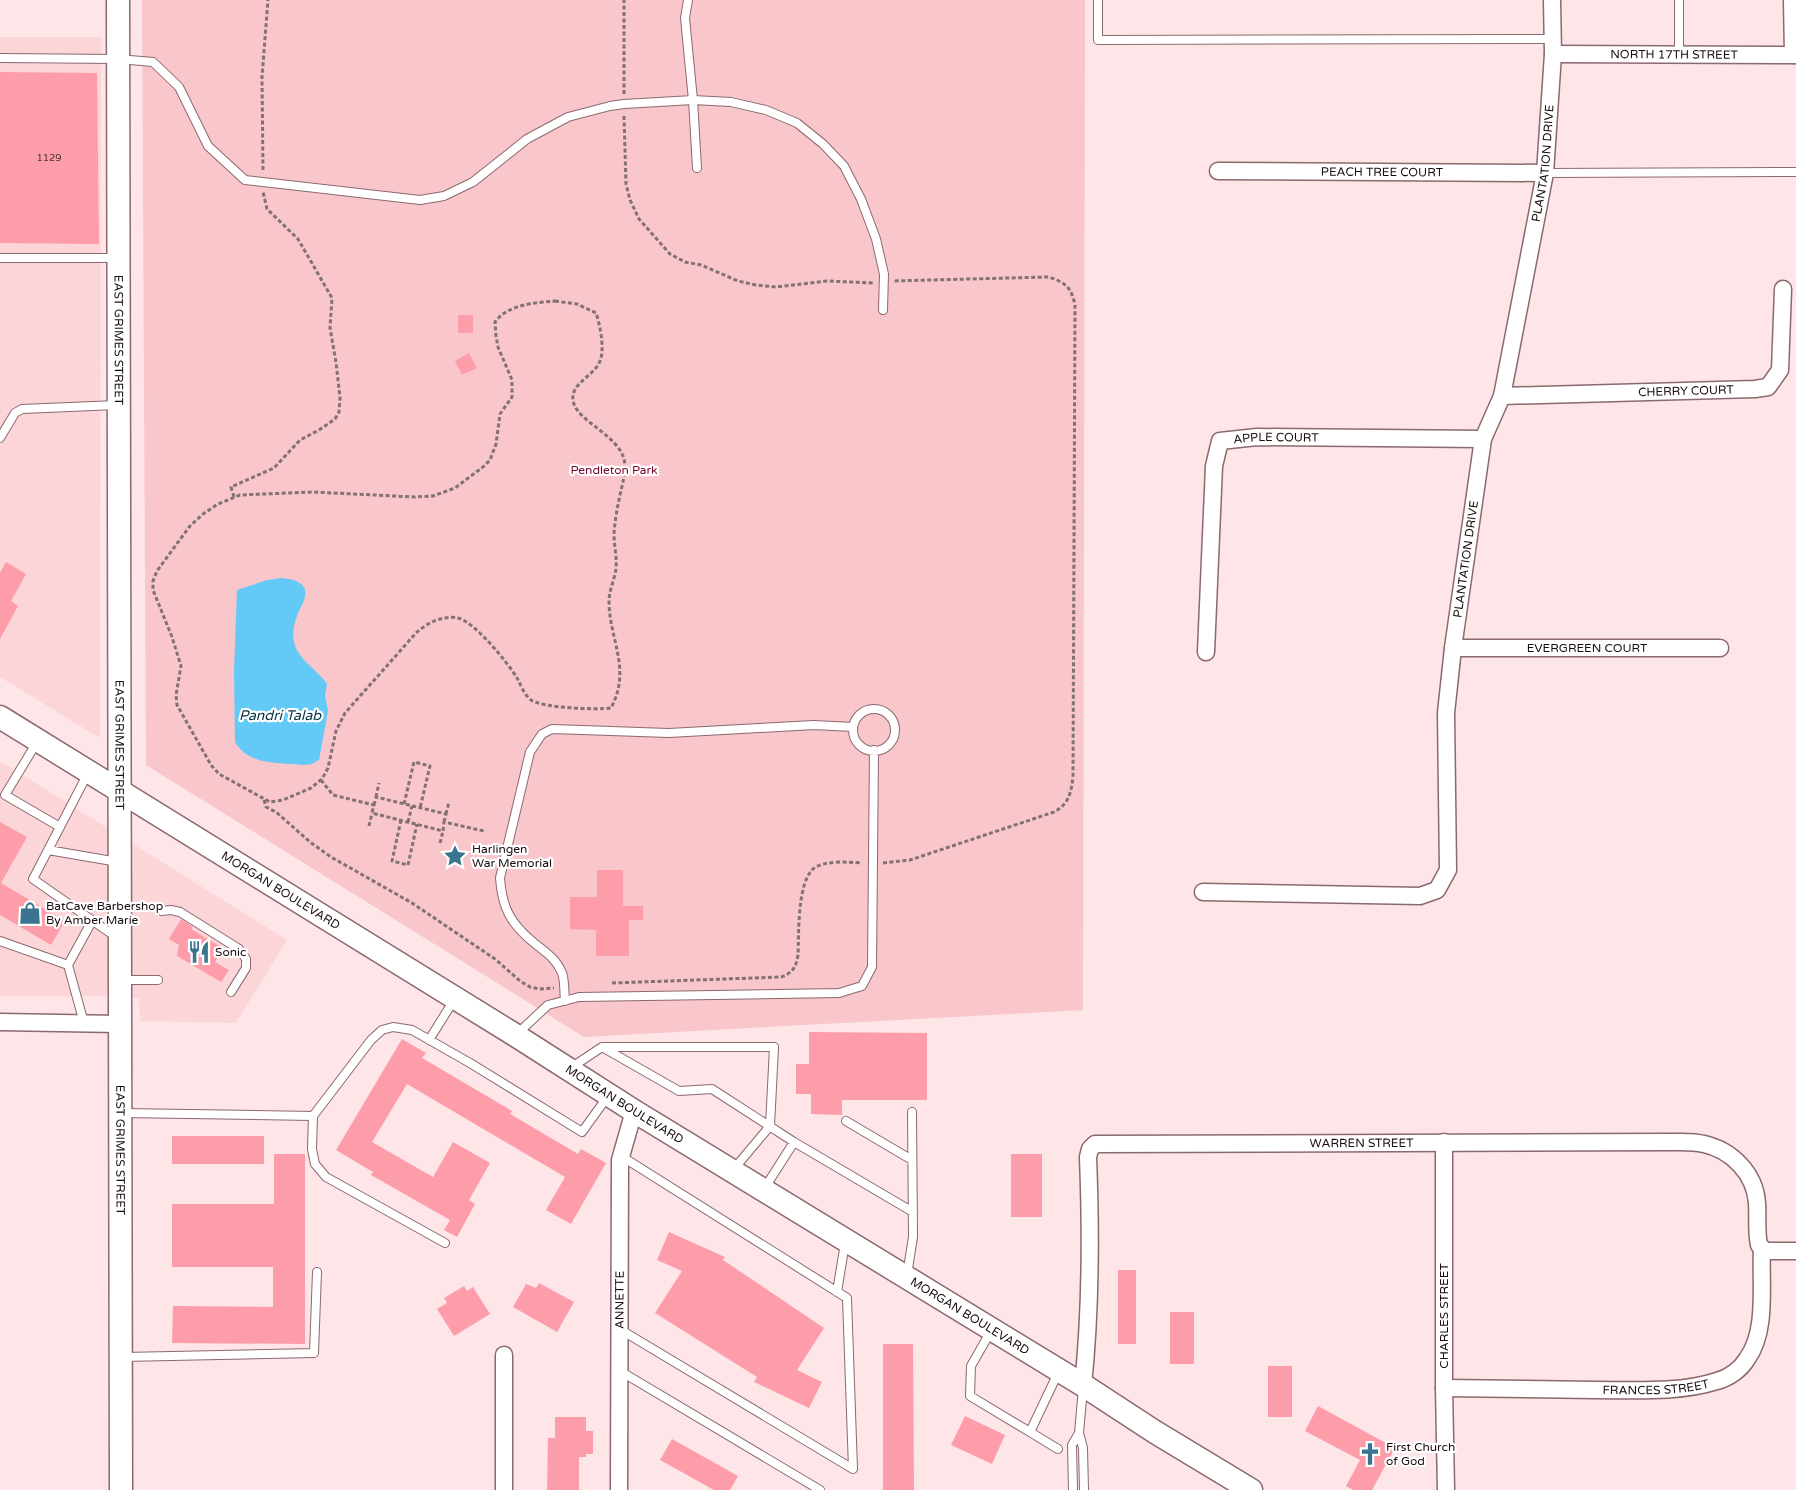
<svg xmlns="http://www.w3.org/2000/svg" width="1796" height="1490" viewBox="0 0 1796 1490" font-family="'Varela Round',sans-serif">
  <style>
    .built { fill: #fcd5d9 }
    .green { fill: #f8c6cb }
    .water { fill: #63c9f7 }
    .building { fill: #fd9daa }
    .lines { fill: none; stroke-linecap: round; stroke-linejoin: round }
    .lane-casing { stroke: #8b696d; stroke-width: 10 }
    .street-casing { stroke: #8b696d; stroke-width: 19 }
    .secondary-casing { stroke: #8b696d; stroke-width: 25 }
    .path { stroke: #837173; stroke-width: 3; stroke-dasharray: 4 2.5; stroke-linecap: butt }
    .lane { stroke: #fff; stroke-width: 8 }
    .street { stroke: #fff; stroke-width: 16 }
    .secondary { stroke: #fff; stroke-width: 22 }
    .labels { text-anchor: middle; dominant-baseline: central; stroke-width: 4.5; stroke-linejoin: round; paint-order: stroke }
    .number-label { font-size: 10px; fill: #513034 }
    .street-label { font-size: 12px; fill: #180b0d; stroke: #fff }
    .park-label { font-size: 12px; fill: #7a052c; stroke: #fff }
    .poi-label { font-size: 12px; fill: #180b0d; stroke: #fff; text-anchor: start }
    .water-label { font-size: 14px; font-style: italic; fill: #003042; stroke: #fff }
  </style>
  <rect width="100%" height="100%" fill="#fde5e8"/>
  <path class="built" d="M0,37h101l-1,701 -100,-61z
    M0,761l287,179 -51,83 -96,-2 -1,-23 -36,-2h-103z"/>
  <path class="green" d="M142,0h943l-2,1010 -499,27 -438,-272z"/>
  <path class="water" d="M282,578c5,1 12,1 16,4 15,8 3,23 -1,34 -3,8 -5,17 -3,26 4,18 23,27 33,42l-2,11 3,16 -9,49 -7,4 -8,1c-26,-3 -55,1 -69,-23l-1,-71 3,-81 30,-10z"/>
  <path class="building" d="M0,72l97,1 2,171 -99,-1z
    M458,315h15v18h-15z
    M469,353l8,15 -15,7 -7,-14z
    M6,562l20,12 -15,27 7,5 -18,33v-66z
    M0,822l27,15 -26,46 64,38 -14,24 -51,-30z
    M597,870h26v36h20v14h-14v36h-33v-26l-26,-1v-32h27z
    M181,919l12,8 -2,2 32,19 -8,14 14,8 -8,12 -44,-26 2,-11 -10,-6z
    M809,1032l118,1v67h-85v15l-31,-1v-20h-15v-30h13z
    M402,1039l24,14 -4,5 90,53 -2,3 68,40 3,-5 25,14 -35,61 -25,-14 19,-33 -158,-93 -35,58 61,35 20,-35 37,21 -21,37 6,4 -18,33 -13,-7 6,-10 -79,-45 2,-3 -37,-22z
    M172,1136h92v28h-92z
    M274,1154h31v190l-133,-1 1,-37 100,1v-40h-101v-63h102z
    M1011,1154h31v63h-31z
    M669,1232l56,25 -2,3 101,68 -27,42 25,12 -13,26 -55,-26 3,-5 -102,-64 27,-42 -25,-11z
    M1118,1270h18v74h-18z
    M539,1283l35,19 -17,30 -44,-25 13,-23 10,4z
    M464,1286l3,5 6,-4 17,27 -36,22 -17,-27 10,-6 -3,-5z
    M1170,1312h24v52h-24z
    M883,1344h30l1,146h-31z
    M1268,1366h24v51h-24z
    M1318,1406l77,42 -23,42h-19l-7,-4 14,-26 -55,-29z
    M965,1416l40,19 -13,29 -41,-19z
    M555,1417h31v14h7v23h-7v3h-7v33h-32l1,-52h7z
    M672,1439l66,37 -8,14h-16l-54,-30z"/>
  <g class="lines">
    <defs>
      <path id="lane" d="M688,0l-3,18 8,82 4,68
        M1098,0v40l455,-1
        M1679,0v55
        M0,58l118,1 35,3 26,25 29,59 37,34 175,20 24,-4 29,-14 54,-43 41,-22 42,-11 14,-2 69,-4 38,2 35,8 31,13 26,21 21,22 17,33 15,40 8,35 -1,36
        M1545,173l251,-1
        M0,258h116
        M0,438l15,-25 7,-4 95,-4
        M853 730a21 21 0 1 1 42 0a21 21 0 1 1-42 0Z
        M37,742l-32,53 55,32
        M88,773l-55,106 83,58
        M48,850l70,12
        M162,911l9,-1 9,2 59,37 7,10v9l-15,24
        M0,941l68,24 16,58
        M68,965l24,-44
        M122,980h36
        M565,1001c-1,-9 0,-20 -3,-28 -6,-15 -17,-21 -29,-31 -23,-19 -31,-35 -33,-64l30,-126 12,-18 10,-5 117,4 145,-8 39,2
        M518,1033l30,-28 31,-8 260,-4 23,-7 10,-19 2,-217
        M429,1040l25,-40
        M604,1047h170l-4,79 -37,44
        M572,1067l30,-20 77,44 33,-2 82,53 119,70
        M122,1113l191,3
        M846,1121l66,39
        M764,1189l30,-47
        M445,1243l-119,-66 -11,-13 -3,-15 1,-33 58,-76 11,-10 11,-3 19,3 58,33 112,69 26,-36
        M907,1275l6,-38 -1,-125
        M837,1292l8,-49
        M621,1330l232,139 -6,-171 -226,-142
        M991,1331l-20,35 -1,30 60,36 28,-59
        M123,1357l191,-4 3,-81
        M620,1371l200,119
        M1083,1388l-4,45 4,15 1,42
        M1030,1432l28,17
        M1073,1490l-1,-45 7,-12"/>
      <g id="street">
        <path d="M1792,0l1,55"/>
        <path id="s1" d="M1553,54l243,1"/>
        <path id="s2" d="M1218,171l327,2"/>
        <path id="s3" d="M1502,396l253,-7 13,-2 12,-17 3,-81"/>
        <path id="s4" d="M1453,648h267"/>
        <path id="s5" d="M1206,652l8,-186 6,-25 37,-4 226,2"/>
        <path id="s6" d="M1203,892l217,4 17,-6 11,-20 -2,-157 7,-65 30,-209 19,-43 43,-223 8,-119 -1,-54"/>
        <path d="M0,1022l119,2"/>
        <path d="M1444,1142v246l2,102"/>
        <path d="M504,1355v135"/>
        <path id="s7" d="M1083,1385c8,-76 8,-152 5,-228l2,-8 5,-5 574,-2c11,0 24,-1 35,2 27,6 51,29 53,59 1,14 -1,28 2,42l6,6h31"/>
        <path id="s8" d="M1444,1388c51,1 102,1 152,2 39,0 84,3 121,-9 12,-3 24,-12 30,-22 21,-29 13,-76 15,-111"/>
        <path id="s9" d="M619,1490l1,-330 14,-49"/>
      </g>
      <g id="secondary">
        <path id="s10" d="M118,0l3,1490"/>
        <path id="s11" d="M0,717l515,318 119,76 449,274 72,47 96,58"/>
      </g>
    </defs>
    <use href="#lane" class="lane-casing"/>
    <use href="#street" class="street-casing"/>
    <use href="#secondary" class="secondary-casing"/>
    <path class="path" d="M624,94v-94
      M624,116l2,68 4,16 9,19 31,35 15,8 16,3 37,16 18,4 20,2 51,-6 48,2
      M263,170l-1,-93 6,-77
      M555,301l22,3 19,9c4,12 9,36 4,48 -6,16 -33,23 -26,43 5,17 44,32 50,55 2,8 0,16 -1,23 -4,17 -8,35 -9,52 0,11 3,23 2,34 -1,11 -7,22 -7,33 0,38 23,68 2,107 -15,2 -68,0 -80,-8 -7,-5 -10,-15 -14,-22 -9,-15 -42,-56 -59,-60 -16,-3 -31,5 -42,15l-71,80 -9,18 -8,37 -6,11 -11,9 -28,12 -13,2 -51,-28 -8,-9 -34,-60 -1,-10 5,-29 -9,-29 -19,-47v-9l4,-10 33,-45 13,-12 15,-10 22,-9 73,-3 102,5 18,-1 22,-8 28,-21 7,-7 6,-16 4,-30 12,-17v-17l-14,-33 -2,-11 -1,-14c13,-18 40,-19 60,-21z
      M234,497l-3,-10 43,-19 26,-28 19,-10 16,-11 4,-7 1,-14 -4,-36 -6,-34 2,-30 -34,-59 -31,-30 -4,-17
      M321,780l12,15 41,10 -2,8 71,18 1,-9 40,9
      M376,797l3,-14
      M264,800l2,7 10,5 34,30 21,15 81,46 83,56 25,22 10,6 9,2 15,-1
      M404,804l10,-42 16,4 -10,42
      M374,805l2,-8 70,17 -2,8
      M446,814l3,-12
      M401,820l-9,41 16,4 9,-41
      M408,822l4,-16
      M369,826l3,-13
      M440,843l3,-12
      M883,863l27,-3 144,-48c15,-8 17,-19 19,-35l2,-472c-4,-18 -9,-22 -26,-28l-156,4
      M612,983l169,-6c12,-4 15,-10 17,-22 1,-21 -1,-71 15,-86 10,-9 36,-7 49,-6"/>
    <use href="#lane" class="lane"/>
    <use href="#street" class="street"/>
    <use href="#secondary" class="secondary"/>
  </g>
  <defs>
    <symbol id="sight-bare" viewBox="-9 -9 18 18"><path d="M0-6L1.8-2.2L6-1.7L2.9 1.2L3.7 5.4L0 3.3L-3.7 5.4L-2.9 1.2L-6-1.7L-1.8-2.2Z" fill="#3b748e" stroke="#fff" stroke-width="2.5" paint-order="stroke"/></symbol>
    <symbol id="shop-bare" viewBox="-9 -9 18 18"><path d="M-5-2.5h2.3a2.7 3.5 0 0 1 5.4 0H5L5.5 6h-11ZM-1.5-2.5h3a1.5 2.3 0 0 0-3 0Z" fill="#3b748e" stroke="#fff" stroke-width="2.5" paint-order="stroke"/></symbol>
    <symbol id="restaurant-bare" viewBox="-9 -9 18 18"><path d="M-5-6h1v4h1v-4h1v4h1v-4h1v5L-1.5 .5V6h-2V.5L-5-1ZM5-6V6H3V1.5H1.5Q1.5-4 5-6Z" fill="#3b748e" stroke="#fff" stroke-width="2.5" paint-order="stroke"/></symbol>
    <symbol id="church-bare" viewBox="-9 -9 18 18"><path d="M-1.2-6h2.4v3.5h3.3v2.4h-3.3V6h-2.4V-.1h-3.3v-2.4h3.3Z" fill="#3b748e" stroke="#fff" stroke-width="2.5" paint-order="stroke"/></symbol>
  </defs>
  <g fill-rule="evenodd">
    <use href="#sight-bare" x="439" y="840" width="32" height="32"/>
    <use href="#shop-bare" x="14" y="897" width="32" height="32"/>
    <use href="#restaurant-bare" x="183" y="936" width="32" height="32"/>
    <use href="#church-bare" x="1354" y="1438" width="32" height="32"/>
  </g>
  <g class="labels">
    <g class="number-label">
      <text x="49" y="158">1129</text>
    </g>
    <g class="street-label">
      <text stroke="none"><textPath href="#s1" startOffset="121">NORTH 17TH STREET</textPath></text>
      <text stroke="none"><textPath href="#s6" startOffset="975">PLANTATION DRIVE</textPath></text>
      <text stroke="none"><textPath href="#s2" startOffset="164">PEACH TREE COURT</textPath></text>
      <text stroke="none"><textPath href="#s10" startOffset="340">EAST GRIMES STREET</textPath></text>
      <text stroke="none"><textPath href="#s3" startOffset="184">CHERRY COURT</textPath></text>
      <text stroke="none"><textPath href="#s5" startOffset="268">APPLE COURT</textPath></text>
      <text stroke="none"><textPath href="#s6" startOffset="570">PLANTATION DRIVE</textPath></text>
      <text stroke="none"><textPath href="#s4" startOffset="134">EVERGREEN COURT</textPath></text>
      <text stroke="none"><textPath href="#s10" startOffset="745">EAST GRIMES STREET</textPath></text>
      <text stroke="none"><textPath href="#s11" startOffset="330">MORGAN BOULEVARD</textPath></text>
      <text stroke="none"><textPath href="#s11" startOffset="735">MORGAN BOULEVARD</textPath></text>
      <text stroke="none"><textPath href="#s7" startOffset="510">WARREN STREET</textPath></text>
      <text stroke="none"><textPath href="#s10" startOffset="1150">EAST GRIMES STREET</textPath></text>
      <text stroke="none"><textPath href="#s9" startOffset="190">ANNETTE</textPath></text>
      <text stroke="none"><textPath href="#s11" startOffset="1140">MORGAN BOULEVARD</textPath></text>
      <text transform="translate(1444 1316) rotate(-90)">CHARLES STREET</text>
      <text stroke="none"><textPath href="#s8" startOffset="212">FRANCES STREET</textPath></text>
    </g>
    <g class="park-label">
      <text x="614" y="470">Pendleton Park</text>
    </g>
    <g class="poi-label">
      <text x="472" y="849">Harlingen<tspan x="472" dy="14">War Memorial</tspan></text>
      <text x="46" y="906">BatCave Barbershop<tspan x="46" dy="14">By Amber Marie</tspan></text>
      <text x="215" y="952">Sonic</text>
      <text x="1386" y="1447">First Church<tspan x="1386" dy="14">of God</tspan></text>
    </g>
    <g class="water-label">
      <text x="280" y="715">Pandri Talab</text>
    </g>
  </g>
</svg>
